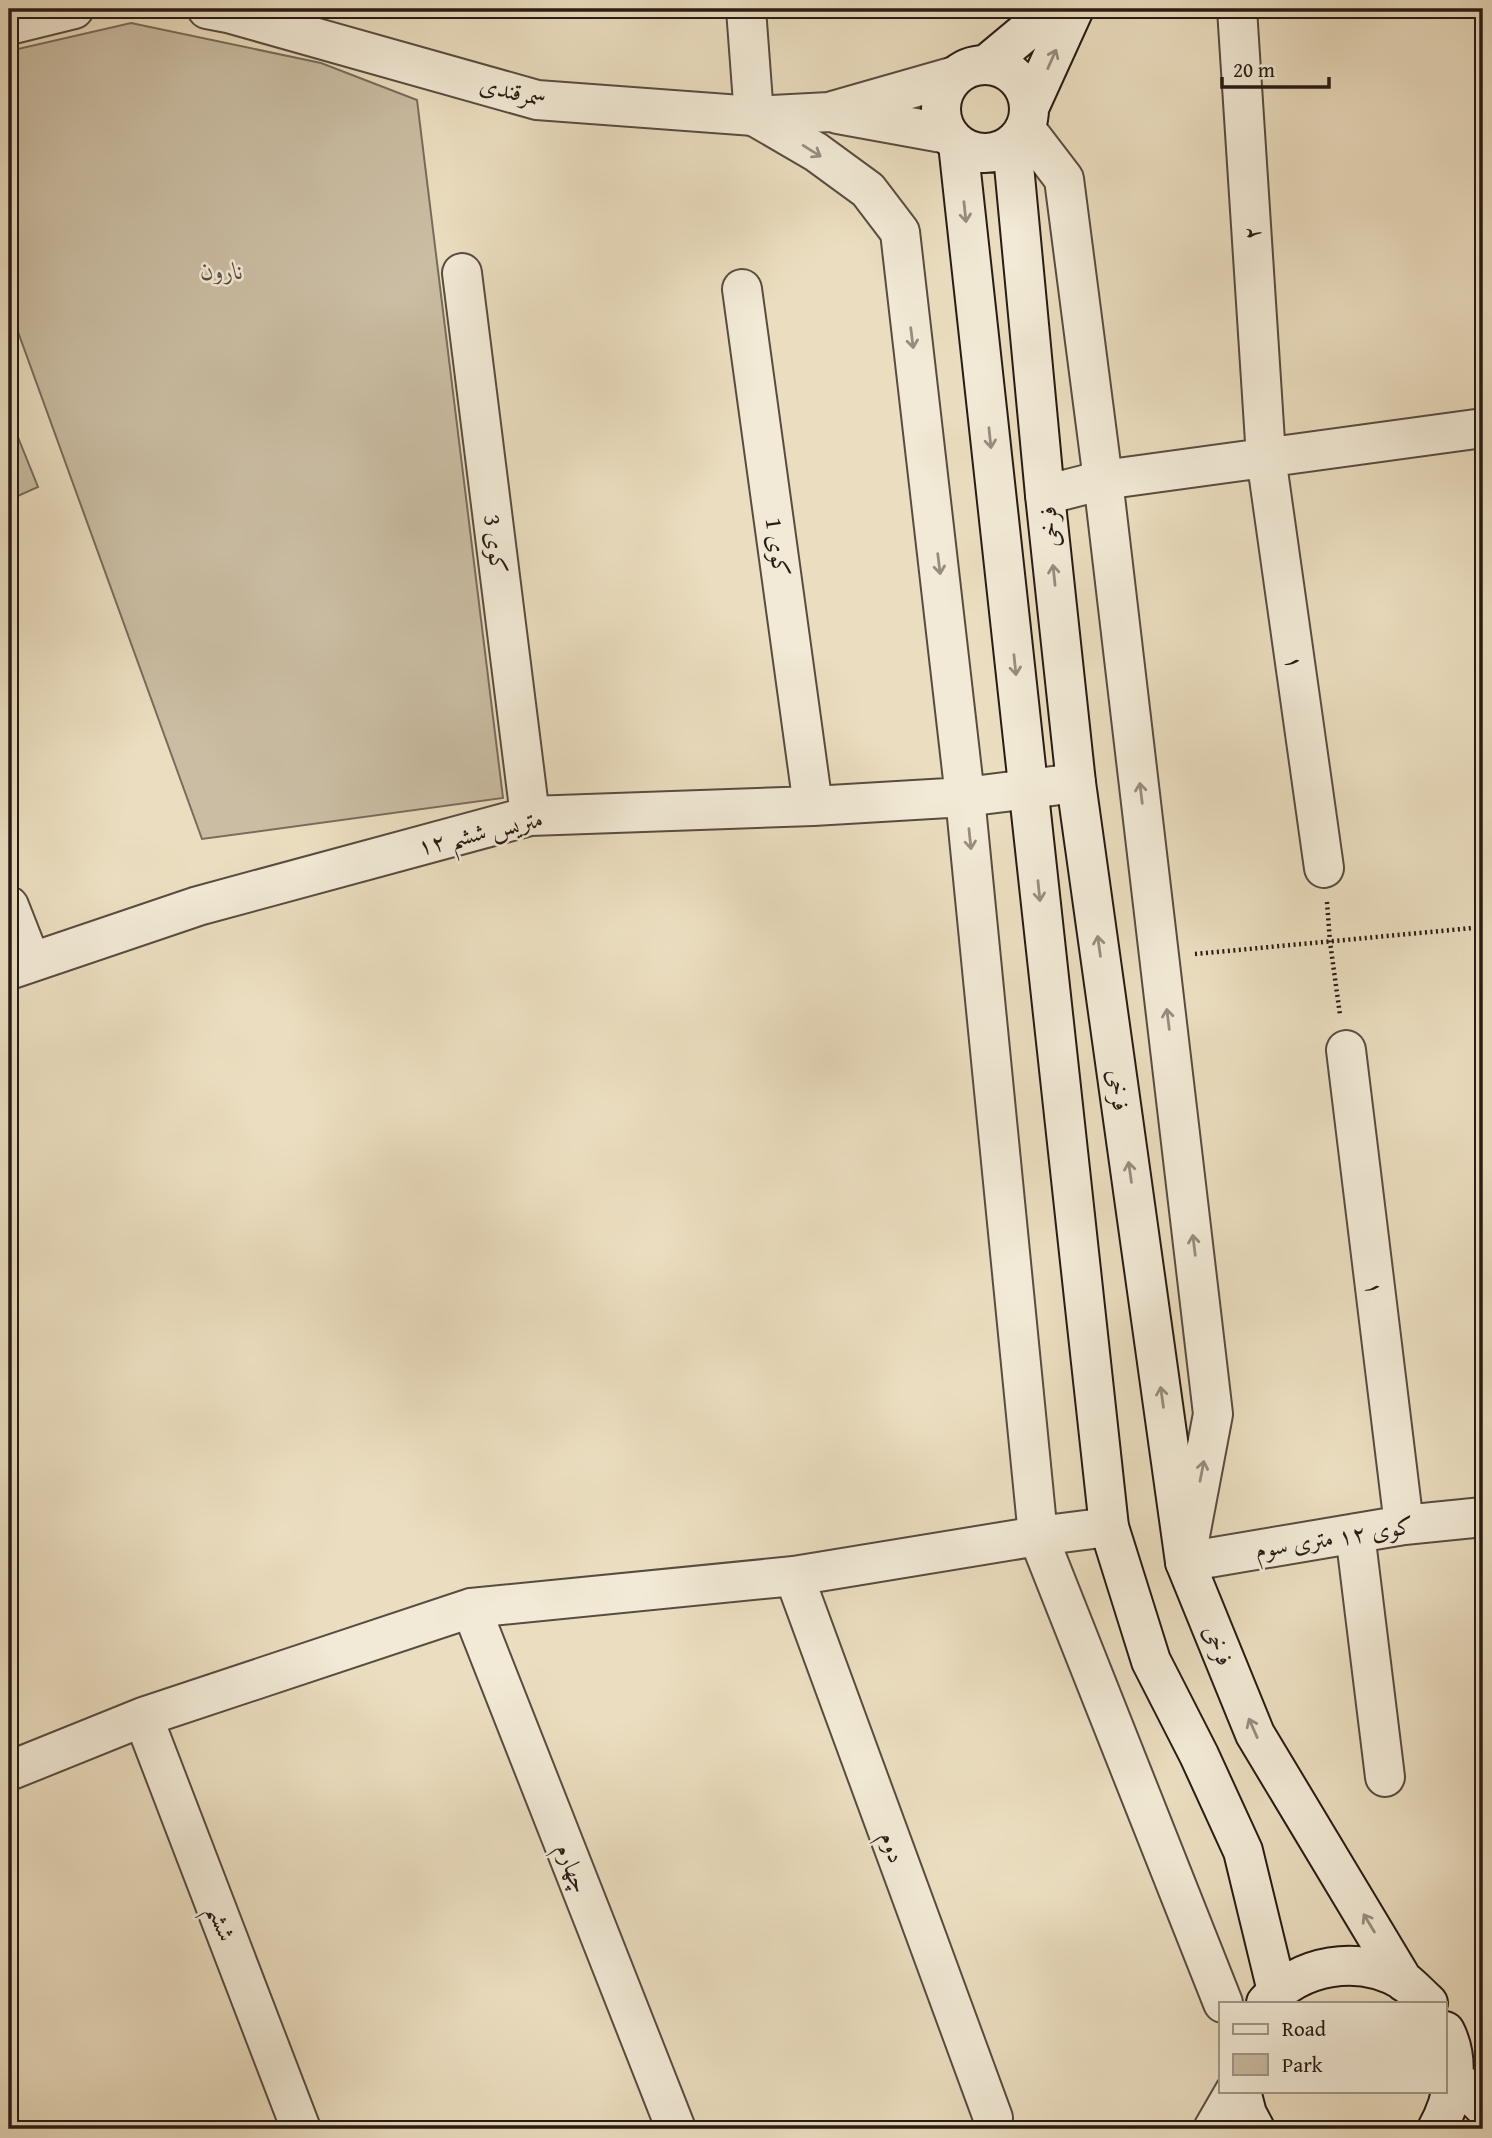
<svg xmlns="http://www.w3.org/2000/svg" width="1492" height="2138" viewBox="0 0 1492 2138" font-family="'Gentium Book Plus',Amiri,serif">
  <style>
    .green { fill: #cabda3; stroke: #786c5c; stroke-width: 2 }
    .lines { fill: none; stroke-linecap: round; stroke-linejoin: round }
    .minor-casing { stroke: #584c40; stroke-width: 42 }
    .tertiary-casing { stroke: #584c40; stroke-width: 42 }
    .secondary-casing { stroke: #271b15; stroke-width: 42 }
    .path { stroke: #271b15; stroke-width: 4.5; stroke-dasharray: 2 3.5; stroke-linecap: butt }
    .minor { stroke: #f2ead6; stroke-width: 38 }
    .tertiary { stroke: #f2ead6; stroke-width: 38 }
    .secondary { stroke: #f2ead6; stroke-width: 38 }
    .oneway { stroke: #978d7f }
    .labels { text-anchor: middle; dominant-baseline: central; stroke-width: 5; stroke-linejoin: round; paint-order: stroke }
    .street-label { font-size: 24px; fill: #271b15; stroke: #f2ead6 }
    .park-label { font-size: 24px; font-style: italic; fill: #584c40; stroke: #f2ead6 }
  </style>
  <rect width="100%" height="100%" fill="#ebdec0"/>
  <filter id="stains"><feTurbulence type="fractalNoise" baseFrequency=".00286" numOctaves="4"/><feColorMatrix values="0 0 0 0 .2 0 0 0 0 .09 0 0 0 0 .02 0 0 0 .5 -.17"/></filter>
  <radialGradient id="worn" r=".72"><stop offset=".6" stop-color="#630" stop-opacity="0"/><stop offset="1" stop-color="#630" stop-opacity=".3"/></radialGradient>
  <path class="green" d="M131,23l190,40 96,37 86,698 -301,41 -193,-532v-256z
    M9,415l29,72 -29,13z"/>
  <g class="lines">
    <defs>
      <path id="minor" d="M746,9l8,107 62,36 52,38 32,42 65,565 73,739 185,467
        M1237,9l29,448 58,411
        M1025,128l39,51 39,301 110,934 -28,148 219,-37 79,-8
        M462,273l68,543
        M742,289l71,517
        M1045,495l58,-15 380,-52
        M9,906l22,56
        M9,970l189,-64 332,-90 283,-10 152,-9 111,-14
        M1346,1050l58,475
        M1355,1533l30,244
        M794,1576l199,542
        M471,1608l205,521
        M143,1717l158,412
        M9,1771l134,-54 328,-109 323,-32 244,-40 71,-9"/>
      <path id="tertiary" d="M207,9l21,4 309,87 217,16 75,-4 126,-36
        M9,25l65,-16
        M838,114l110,20
        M1213,2129l22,-38"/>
      <path id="secondary" d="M987,64l66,-55
        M941 109a44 44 0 1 1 88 0a44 44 0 1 1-88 0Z
        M1029,108l45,-99
        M958,144l151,1383 42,134 48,94 44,96 34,140
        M1012,144l33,351 31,288 109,779 70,172 149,248
        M1266,2003c34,-39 93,-49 138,-22 8,6 16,15 24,22
        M1454,2077l29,29
        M1241,2091l6,23 8,15
        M1437,2129c16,-29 24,-67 8,-98"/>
    </defs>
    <use href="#minor" class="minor-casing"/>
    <use href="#tertiary" class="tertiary-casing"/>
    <use href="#secondary" class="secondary-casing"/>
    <path class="path" d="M1327,902l3,40 10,73
      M1195,954l288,-27"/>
    <use href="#minor" class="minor"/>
    <use href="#tertiary" class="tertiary"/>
    <use href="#secondary" class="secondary"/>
  </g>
  <defs><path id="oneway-shaft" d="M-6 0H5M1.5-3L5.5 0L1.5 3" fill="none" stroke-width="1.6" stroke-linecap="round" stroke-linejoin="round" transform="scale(1.75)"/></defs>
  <g class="oneway">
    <use href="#oneway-shaft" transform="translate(1052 59) rotate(-66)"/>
    <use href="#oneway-shaft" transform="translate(812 151) rotate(32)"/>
    <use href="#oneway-shaft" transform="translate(965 212) rotate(84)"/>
    <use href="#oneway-shaft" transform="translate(912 338) rotate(83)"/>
    <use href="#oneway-shaft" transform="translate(990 438) rotate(84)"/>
    <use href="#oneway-shaft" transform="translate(939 564) rotate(83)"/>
    <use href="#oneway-shaft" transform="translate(1054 575) rotate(-96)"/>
    <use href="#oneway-shaft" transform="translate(1015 665) rotate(84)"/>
    <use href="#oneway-shaft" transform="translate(1141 793) rotate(-97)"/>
    <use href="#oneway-shaft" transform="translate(970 839) rotate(84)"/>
    <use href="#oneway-shaft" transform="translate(1039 891) rotate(84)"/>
    <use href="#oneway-shaft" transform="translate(1099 946) rotate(-98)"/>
    <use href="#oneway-shaft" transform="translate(1168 1019) rotate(-97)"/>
    <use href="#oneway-shaft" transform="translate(1130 1172) rotate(-98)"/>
    <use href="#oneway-shaft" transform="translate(1194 1245) rotate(-97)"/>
    <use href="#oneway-shaft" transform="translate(1162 1397) rotate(-98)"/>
    <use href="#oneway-shaft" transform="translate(1202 1471) rotate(-79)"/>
    <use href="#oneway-shaft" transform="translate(1253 1728) rotate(-114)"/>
    <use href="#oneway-shaft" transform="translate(1369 1923) rotate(-121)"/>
  </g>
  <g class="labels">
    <g class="street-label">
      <text transform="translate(513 91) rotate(13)">سمرقندی</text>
      <text transform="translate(1251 233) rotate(-94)">۲</text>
      <text transform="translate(1049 527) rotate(-96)">فرخی</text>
      <text transform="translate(496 544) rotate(83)">کوی 3</text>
      <text transform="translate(778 547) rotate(82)">کوی 1</text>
      <text transform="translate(1295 662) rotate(82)">۱</text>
      <text transform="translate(480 832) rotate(-13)">۱۲ متریس ششم</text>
      <text transform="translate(1119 1090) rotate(82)">فرخی</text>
      <text transform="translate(1375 1288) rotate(83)">۱</text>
      <text transform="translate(1334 1537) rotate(-9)">کوی ۱۲ متری سوم</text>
      <text transform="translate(1219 1645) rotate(68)">فرخی</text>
      <text transform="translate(893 1847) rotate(70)">دوم</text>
      <text transform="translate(573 1868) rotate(68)">چهارم</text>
      <text transform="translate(222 1923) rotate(69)">ششم</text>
    </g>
    <g class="park-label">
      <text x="222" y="270">نارون</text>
    </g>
  </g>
  <rect width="1492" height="2138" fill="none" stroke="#ebdec0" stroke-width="35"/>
  <rect x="10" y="10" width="1471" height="2117" fill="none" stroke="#271b15" stroke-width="3.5"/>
  <rect x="18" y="18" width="1457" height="2103" fill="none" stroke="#271b15" stroke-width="2"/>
  <rect x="1219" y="2002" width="228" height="91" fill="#f2ead6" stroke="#a19789" stroke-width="2"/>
  <rect x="1233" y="2024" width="35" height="10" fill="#f2ead6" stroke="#a19789" stroke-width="2"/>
  <text x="1282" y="2036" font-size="21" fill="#271b15">Road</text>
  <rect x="1233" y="2054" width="35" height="21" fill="#cabda3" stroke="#a19789" stroke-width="2"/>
  <text x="1282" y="2072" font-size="21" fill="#271b15">Park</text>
  <path d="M1222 77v10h107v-10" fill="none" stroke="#271b15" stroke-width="3.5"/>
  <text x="1233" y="77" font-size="21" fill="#271b15" stroke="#f2ead6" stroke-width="5" paint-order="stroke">20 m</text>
  <rect width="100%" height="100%" filter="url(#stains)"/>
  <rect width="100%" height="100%" fill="url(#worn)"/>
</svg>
